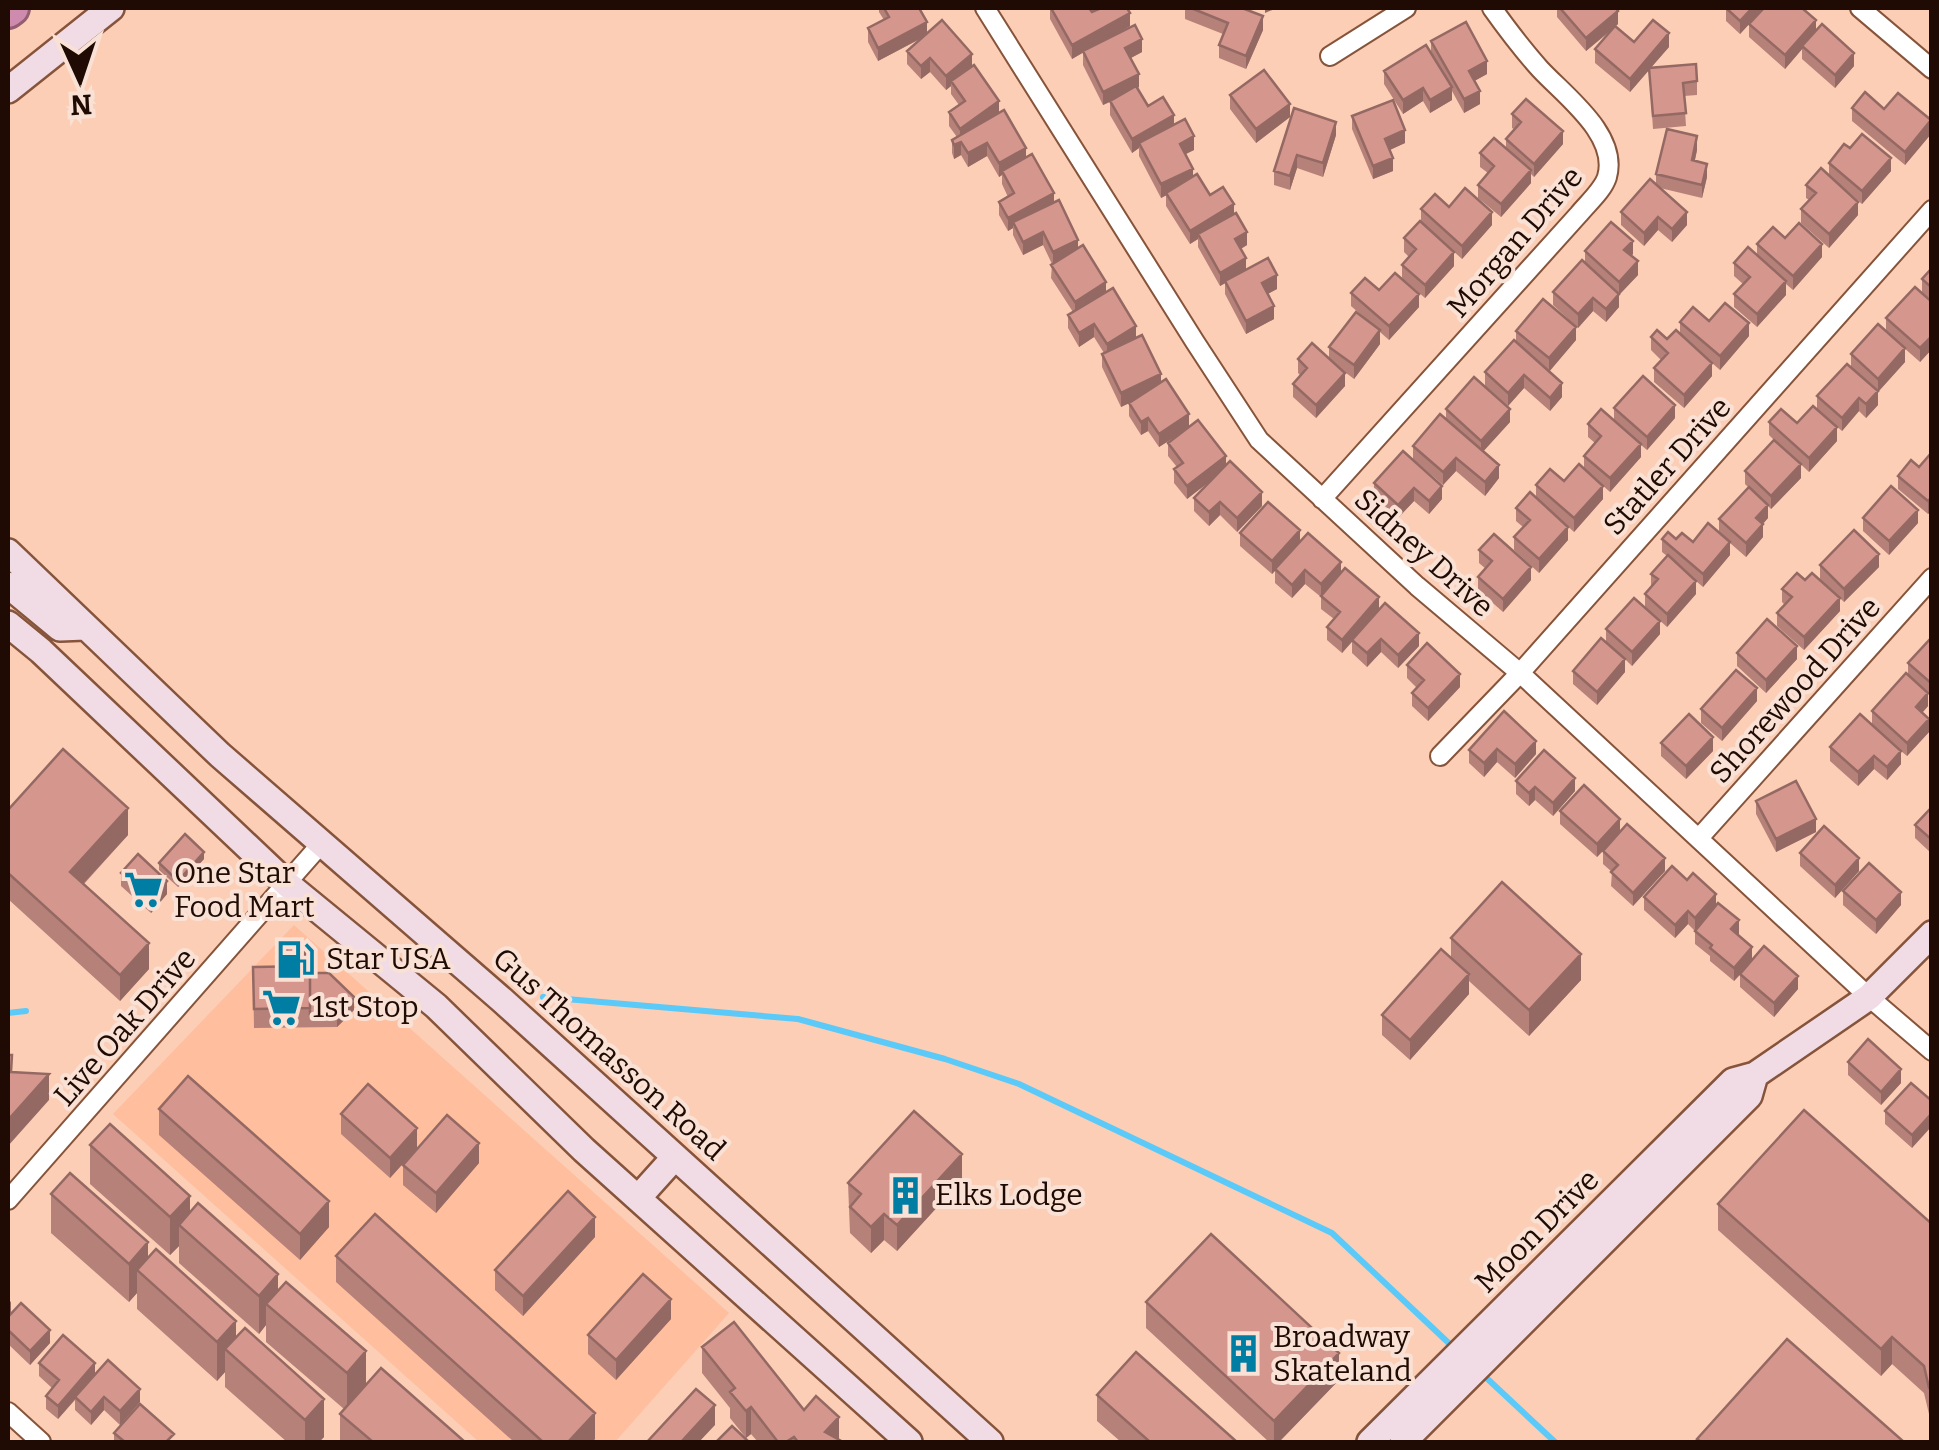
<svg xmlns="http://www.w3.org/2000/svg" width="1939" height="1450" viewBox="0 0 1939 1450" font-family="Bitter,serif">
  <style>
    .built { fill: #ffbe9d }
    .lines { fill: none; stroke-linecap: round; stroke-linejoin: round }
    .stream { stroke: #5bcaf8; stroke-width: 6 }
    .street-casing { stroke: #86543a; stroke-width: 22 }
    .secondary-casing { stroke: #86543a; stroke-width: 30 }
    .highway-casing { stroke: #915e72; stroke-width: 38 }
    .street { stroke: #fff; stroke-width: 18 }
    .secondary { stroke: #f1dce6; stroke-width: 25 }
    .highway { stroke: #cf8bad; stroke-width: 32 }
    .wall { fill: #b68179 }
    .shaded-wall { fill: #946963 }
    .building { fill: #d4968d; stroke: #946963; stroke-width: 2.5 }
    .labels { text-anchor: middle; dominant-baseline: central; stroke-width: 8; stroke-linejoin: round; paint-order: stroke }
    .street-label { font-size: 30px; fill: #1f0b03; stroke: #f9e1d5 }
    .poi-label { font-size: 30px; fill: #1f0b03; stroke: #f9e1d5; text-anchor: start }
  </style>
  <rect width="100%" height="100%" fill="#fcceb6"/>
  <path class="built" d="M294,925l435,388 -114,129h-136l-366,-328z"/>
  <g class="lines">
    <path class="stream" d="M543,997l255,22 147,40 74,25 313,149 123,116
      M8,1013l18,-2
      M1479,1371l76,71"/>
    <defs>
      <path id="street" d="M985,8l210,334 64,98 158,146 103,87 349,324 63,54
        M1860,8l72,61
        M1330,56l76,-48
        M1322,499l257,-285c9,-11 24,-24 28,-37 12,-42 -42,-81 -67,-108 -17,-19 -33,-40 -48,-61
        M1440,756l80,-83 412,-463
        M1699,838l233,-260
        M8,1200l313,-356
        M8,1412l33,30"/>
      <path id="secondary" d="M8,90l103,-82
        M8,552l212,203 282,245 488,442
        M8,585l52,43 25,-1
        M8,624l33,27 246,233 149,122 148,144 325,292
        M638,1198l36,-40
        M1370,1442l363,-361 22,-6 114,-78 63,-63
        M1403,1442l346,-346 6,-21"/>
      <path id="highway" d="M8,11l4,-3"/>
    </defs>
    <use href="#street" class="street-casing"/>
    <use href="#secondary" class="secondary-casing"/>
    <use href="#highway" class="highway-casing"/>
    <use href="#street" class="street"/>
    <use href="#secondary" class="secondary"/>
    <use href="#highway" class="highway"/>
  </g>
  <path class="wall" d="M879,8h40l8,25 45,34 82,136 24,45 58,90 53,90 73,78 -25,26 -17,-17 -11,11 -15,-15v-13l18,-19 -25,20 -13,-16v-14l3,-2 -9,-11v-13l20,-15 -29,19 -11,-16 -7,4 -12,-19v-13l-8,4 -19,-40v-13l2,-1 -10,-16 -15,10 -11,-19v-13l5,-3 -22,-34 1,-14 -9,-19 -20,10 -10,-20v-7l-5,3 -9,-16v-13l9,-5 -6,-13v-9l-3,2 -12,-21 -19,11 -7,-12 -7,4 -2,-6v-13l5,-3 -8,-11v-14l10,-7 -8,-11v-8l-5,4 -16,-18 -9,7 -14,-15v-13l15,-13 -44,23 -10,-19v-14l16,-8 -5,-8z
    M1050,8h39l3,4 38,14 -30,17 42,9 -11,6 8,29 -2,1 11,18 26,19 20,25 -9,4 8,23 17,18 24,19 13,31 -6,4 5,21 31,19 -10,5 7,25 -28,15 -21,-40v-11l-5,3 -22,-39v-8l-8,5 -24,-38v-11l-5,3 -22,-42v-8l-7,5 -22,-38v-13l-7,3 -20,-40v-13l-11,7 -22,-40z
    M1185,8h57l21,22 -17,39 -27,-11v-13l4,-11 -38,-15z
    M1557,8h59l2,16 -2,2 18,16 35,5 -19,21 47,13v14l-13,1 2,30 -33,3 -4,-59 -19,22 -35,-29v-14l19,-21 -28,23 -29,-34z
    M1726,8h76l14,12v11l6,-7 32,29v13l-19,22 -33,-29v-10l-17,20 -36,-32v-13l12,-13 -21,23 -14,-13z
    M1431,41l56,33 -13,7 6,23 -16,9 -12,-22v9l-22,13 -7,-12 -20,13 -19,-30v-13l47,-18z
    M1230,95l60,22 -34,26 -26,-34z
    M1294,108l42,27 -13,42 -26,-9 -7,22 -16,-5v-14z
    M1852,108l32,1 47,25 -26,31 -53,-44z
    M1512,114l51,30 -29,33 -3,-3v9l-30,34 -23,-19v-13l10,-12 -8,-6v-14l26,-4v-10l8,-10 -2,-1z
    M1352,116l53,27 -15,7 3,21 -20,8 -21,-50z
    M1850,148l41,23 -29,33 -22,-19 18,30 -29,33 -28,-25v-14l8,-9 -3,-2v-13l23,-10v-12z
    M1697,150l-2,10 12,17 -5,21 -42,-10 27,37 -15,17 -14,-12 -14,16 -23,-21v-13l35,-28v-10z
    M1449,207l43,18 -30,34 -11,-10 3,17 -29,32 -23,-20v-13l7,-8 -5,-5v-14l17,-16v-13z
    M1785,238l37,19 -29,33 -7,-6v11l-29,32 -23,-20v-13l9,-10 -9,-8v-13l23,-7v-12z
    M1585,251l48,3 -2,2 7,19 -19,20v12l-13,15 -13,-11 -15,17 -25,-23v-13l32,-29z
    M1932,268v33l-10,-9v-13z
    M1379,290l40,17 -30,33 -9,-8v12l-26,35 -13,-10 4,17 -29,32 -23,-21v-13l8,-8 -3,-3v-14l31,-1v-11l40,-25 -18,-16v-13z
    M1932,302v47l-12,13 -34,-30v-14z
    M1680,322l69,14 -29,34 -8,-7v13l-28,32 -30,-26v-14l7,-8 -10,-10v-13l16,2 13,-5z
    M1516,331l60,9 -27,31 13,26 -12,14 -26,-23 -16,18 -23,-20v-14l31,-30z
    M1851,354l54,8 -27,30v13l-12,13 -7,-7 -17,20 -25,-22v-13l34,-29z
    M1614,408l61,10 -28,32 -6,-5v12l-31,35 -26,-23v-13l11,-13 -7,-6v-13l26,-4z
    M1446,409l64,13 -27,29 16,27 -14,18 -29,-25 -13,14 -30,-26v-13l33,-27z
    M1769,422l28,1 40,18 -28,31 -19,-18 11,24 -30,31 -3,-3v12l-5,6v13l-17,20 -16,-14v12l-27,32 -7,-6v13l-29,33 -22,-20v-13l6,-7v-13l16,-18 -5,-4v-13l31,3 26,-10v-13l29,-32 -3,-3v-13l29,-31 -5,-5z
    M1932,452v58l-4,4 -30,-25v-13l21,-9z
    M1564,481l39,18 -29,33 -11,-10 5,18 -29,33 -25,-23v-13l9,-10 -7,-6v-13l20,-10v-13z
    M1374,483l68,3v13l-13,15 -15,-13 -16,17 -24,-22z
    M1863,518l55,5 -29,32 -26,-24z
    M1240,533l60,9 41,31 78,73 -21,22 -17,-16 -14,15 -15,-14v-11l-10,11 -15,-13v-13l7,-8 -13,-10v-12l-16,-13 -13,14 -17,-15v-12l-3,3 -32,-28z
    M1479,550l52,30 -28,32 -25,-22v-13l8,-8 -7,-6z
    M1820,565l59,2 -35,35 -24,-23z
    M1782,589l58,22 -36,39 -27,-24v-13l8,-8 -3,-3z
    M1606,629l54,5 -28,32 -7,-7v13l-28,33 -24,-21v-13l33,-29z
    M1932,637v60l-4,-3v12l-6,7 7,19 -22,24 -6,-5v13l-14,16 -13,-11 -16,17 -28,-25v-14l42,-23v-13l36,-36v-12z
    M1737,653l60,6 -31,34 -29,-27z
    M1407,665l53,22 -32,34 -16,-15v-13l5,-5 -10,-10z
    M1757,701l-35,40 -21,-18v-14z
    M1504,711l32,43 -21,24 -18,-16 -13,15 -15,-14v-13z
    M1661,743l52,8 -27,28 -25,-23z
    M1516,781l59,10 -22,25 -18,-16 -6,6 -13,-12z
    M1756,801l60,31 -40,20 -20,-38z
    M1932,807v47l-17,-16v-13z
    M8,810l120,25 -44,49 65,85 -29,32 -112,-102z
    M1560,811l60,20 45,40 -32,35 -22,-20 1,-14 -9,-8v-13l-6,6 -37,-33z
    M1800,853l59,18 -24,27 -35,-32z
    M204,859l-26,28 -19,-17v-7z
    M121,873l46,21 -16,19 -30,-27z
    M1843,891l58,14 -25,29 -33,-29z
    M1644,897l72,8 23,29 -1,1 14,25 46,29 -24,28 -34,-30v-12l-6,6 -24,-20v-5l-15,-12v-13l-7,-7 -13,14 -31,-28z
    M1451,938l130,42 -52,56 -60,-55v13l-59,66 -28,-25v-20l69,-57z
    M286,943l19,1v22l5,7 44,37 -17,17 -83,1 -1,-61h33z
    M1848,1062l53,21 -20,22 -33,-30z
    M1932,1101l-20,47 -27,-24v-13z
    M159,1109l170,118 -29,33 -141,-125z
    M341,1114l76,34 -27,30 -49,-44z
    M90,1145l100,68 88,77 88,94 99,58h-125v-28l4,-5 -78,-67v-17l-7,9 -80,-71v-17l-9,9 -80,-71z
    M479,1163l-43,50 -33,-28v-20z
    M962,1180l-65,71 -13,-11 -13,13 -21,-20 -2,-50z
    M51,1194l97,64 88,79 88,100 -5,5h-32l-62,-55v-15l-8,9 -80,-72v-16l-8,9 -78,-69z
    M1718,1204l214,20v193l-3,-3 -5,-21 -32,-29 -11,12 -163,-146z
    M595,1237l-72,79 -28,-26v-20z
    M336,1256l259,183 -3,3h-78l-178,-160z
    M8,1298l3,15 39,30 -20,22 -22,-21z
    M1146,1302l193,78 -60,62h-10l-123,-114z
    M671,1319l-55,61 -28,-26v-19z
    M702,1347l102,63 39,32h-85l-7,-8 -5,4 -16,-20v-10l-28,-35z
    M39,1363l56,12 45,27 -20,23 -16,-15 -13,15 -16,-15v-10l-17,19 -12,-10v-13l6,-8 -13,-12z
    M1097,1395l140,47h-116l-24,-21z
    M114,1433l60,9h-60z"/>
  <path class="shaded-wall" d="M1265,8h12l-12,5z
    M1752,8h12l-24,26v-13z
    M1618,11v13l-32,27v-13z
    M1130,13v13l-58,33v-14z
    M1263,16v14l-17,39v-13z
    M1816,20v13l-31,36v-14z
    M927,22v13l-49,26v-13z
    M1669,33v14l-39,45v-13z
    M1142,39v13l-17,9v-13z
    M1854,53v13l-19,22v-13z
    M972,54v13l-21,14v5l-5,4v-14z
    M930,58v14l-9,7v-13z
    M1487,61v13l-18,10v-13z
    M1139,74v13l-36,18v-13z
    M1452,87v13l-22,13v-13z
    M1423,88v13l-20,13v-14z
    M1480,91v13l-16,9v-14z
    M999,101v13l-39,28v-13z
    M1290,104v13l-34,26v-14z
    M1174,115v13l-35,15v5l-7,5v-14z
    M1931,120v14l-26,31v-13z
    M1336,122v13l-13,42v-14z
    M1405,130v13l-20,9v-13z
    M1563,131v13l-29,33v-13z
    M1194,136v14l-14,7v-13z
    M1697,136v14l-5,23v-13z
    M961,142v13l-7,4v-14z
    M987,143v13l-19,11v-14z
    M1026,148v14l-24,9v4l-3,2v-14z
    M1297,155v13l-7,22v-14z
    M1393,158v13l-20,8v-13z
    M1891,158v13l-29,33v-13z
    M1707,164v13l-5,21v-13z
    M1193,169v13l-32,16v-14z
    M1531,170v13l-30,34v-13z
    M1054,193v13l-41,16v6l-5,3v-13z
    M1858,202v13l-29,33v-14z
    M1234,204v14l-36,16v5l-8,5v-13z
    M1492,212v13l-30,34v-13z
    M1687,212v13l-15,17v-13z
    M1658,217v13l-14,16v-13z
    M1043,232v13l-20,10v-13z
    M1247,232v13l-12,7v-13z
    M1078,240v13l-25,12v-13z
    M1633,241v13l-9,9v-13z
    M1822,244v13l-29,33v-14z
    M1454,252v14l-29,32v-13z
    M1246,258v14l-26,14v-13z
    M1638,261v14l-19,20v-13z
    M1277,275v14l-15,8v-14z
    M1786,281v14l-29,32v-13z
    M1106,282v13l-31,20v-13z
    M1419,294v13l-30,33v-14z
    M1619,294v13l-13,15v-13z
    M1593,298v13l-15,17v-14z
    M1274,306v13l-28,15v-13z
    M1749,323v13l-29,34v-14z
    M1094,324v13l-15,10v-14z
    M1931,324l1,25 -12,13v-14z
    M1136,326v14l-29,17v-13z
    M1576,327v13l-27,32v-14z
    M1380,330v14l-26,35v-14z
    M1905,348v14l-27,30v-13z
    M1712,363v13l-28,32v-13z
    M1345,373v13l-29,32v-13z
    M1161,374v14l-40,19v-14z
    M1524,375v13l-16,18v-13z
    M1562,383v14l-12,14v-13z
    M1878,391v14l-12,13v-14z
    M1859,398v13l-17,20v-13z
    M1675,405v13l-28,32v-13z
    M1510,409v13l-29,32v-13z
    M1189,414v14l-30,19v-13z
    M1148,418v13l-7,4v-13z
    M1837,427v14l-28,31v-14z
    M1641,444v13l-31,35v-14z
    M1226,456v13l-39,30v-13z
    M1456,458v13l-13,14v-13z
    M1801,464v14l-30,31v-13z
    M1499,465v13l-14,18v-14z
    M1442,486v13l-13,15v-13z
    M1603,486v13l-29,33v-14z
    M1414,488v13l-16,17v-13z
    M1262,492v14l-25,26v-14z
    M1932,497v13l-4,4v-13z
    M1220,502v13l-11,11v-14z
    M1768,505v13l-12,13v-13z
    M1918,510v13l-29,32v-14z
    M1763,524v13l-17,20v-14z
    M1568,527v13l-29,33v-14z
    M1300,530v14l-28,30v-13z
    M1730,542v13l-27,32v-13z
    M1879,554v13l-35,35v-13z
    M1341,562v13l-20,23v-14z
    M1531,567v13l-28,32v-13z
    M1305,570v14l-13,14v-13z
    M1696,581v13l-29,33v-13z
    M1379,597v13l-37,43v-13z
    M1840,598v13l-36,39v-13z
    M1660,621v13l-28,32v-14z
    M1419,633v13l-21,22v-13z
    M1381,639v13l-14,15v-14z
    M1797,646v13l-31,34v-13z
    M1625,659v13l-28,33v-13z
    M1460,674v13l-32,34v-13z
    M1757,688v13l-35,40v-13z
    M1928,693v13l-12,14v-13z
    M1929,719v13l-22,24v-13z
    M1713,737v14l-27,28v-13z
    M1536,741v13l-21,24v-14z
    M1497,749v13l-13,15v-14z
    M1901,751v13l-14,16v-13z
    M1874,756v13l-16,17v-14z
    M1575,778v13l-22,25v-13z
    M1535,787v13l-6,6v-13z
    M128,808v27l-58,63v-26z
    M1620,819v13l-23,25v-13z
    M1816,819v13l-40,20v-13z
    M204,852v7l-26,28v-6z
    M1665,858v13l-32,35v-13z
    M1859,858v13l-24,27v-13z
    M167,881v13l-16,19v-13z
    M1901,892v13l-25,29v-14z
    M1716,894v13l-21,24v-13z
    M1688,911v13l-13,14v-13z
    M1739,920v14l-8,9v-14z
    M149,943v26l-29,32v-26z
    M1752,947v13l-18,21v-13z
    M1581,954v26l-52,56v-26z
    M1469,974v20l-59,66v-20z
    M1798,976v13l-24,28v-14z
    M354,997v13l-17,17v-13z
    M1901,1069v14l-20,22v-13z
    M49,1074v26l-41,46v-26z
    M1932,1113v13l-20,22v-13z
    M417,1128v20l-27,30v-20z
    M479,1143v20l-43,50v-20z
    M962,1154v26l-65,71v-26z
    M190,1196v38l-11,-9v21l-9,9v-38z
    M329,1201v26l-29,33v-26z
    M884,1214v26l-13,13v-26z
    M595,1217v20l-72,79v-20z
    M148,1242v38l-11,-10v23l-8,9v-38z
    M278,1274v39l-12,-9v21l-7,9v-38z
    M671,1299v20l-55,61v-20z
    M11,1301v14l-3,3v-13z
    M236,1321v38l-11,-10v23l-8,9v-39z
    M50,1330v13l-20,22v-14z
    M1892,1337v27l-11,12v-27z
    M366,1351v39l-19,22v-39z
    M1339,1353v27l-60,62h-5v-21z
    M95,1363v13l-37,43v-13z
    M140,1389v13l-20,23v-14z
    M104,1397v13l-13,15v-13z
    M324,1399v38l-5,5h-14v-22z
    M715,1405v20l-16,17h-18z
    M751,1407v27l-5,4v-27z
    M595,1413v26l-3,3h-24z
    M839,1417v25l-14,-10z"/>
  <path class="building" d="M884,8h35l8,14 -49,26 -10,-20 21,-11z
    M1051,8h38l3,4 9,-4h26l3,5 -58,32z
    M1191,8h51l21,8 -17,40 -27,-11 9,-22z
    M1560,8h56l2,3 -32,27z
    M1726,8h26l-12,13z
    M1764,8h38l14,12 -31,35 -36,-31z
    M942,20l30,34 -26,22 -16,-18 -9,8 -14,-15z
    M1653,20l16,13 -39,46 -35,-30 20,-23 19,16z
    M1466,22l21,39 -18,10 11,20 -16,8 -33,-58z
    M1822,24l32,29 -19,22 -33,-29z
    M1135,25l7,14 -17,9 14,26 -36,18 -20,-41z
    M1426,45l26,42 -22,13 -7,-12 -20,12 -19,-29z
    M1696,64l1,17 -14,2 3,30 -33,3 -4,-48z
    M974,65l25,36 -39,28 -11,-17 16,-11 -14,-20z
    M1264,70l26,34 -34,25 -26,-34z
    M1136,86l12,20 15,-9 11,18 -42,24 -22,-38z
    M1865,92l19,17 14,-16 33,27 -26,32 -53,-44z
    M1526,99l37,32 -29,33 -28,-25 15,-17 -9,-8z
    M1393,100l12,30 -20,9 8,19 -20,8 -21,-50z
    M1294,108l42,14 -13,41 -26,-8 -7,21 -16,-5z
    M1004,110l22,38 -27,15 -12,-20 -19,10 -7,-11 -7,3 -2,-5z
    M1185,119l9,17 -14,8 13,25 -32,15 -22,-41z
    M1667,129l30,7 -5,24 15,4 -5,21 -46,-11z
    M1862,134l29,24 -29,33 -33,-28 15,-19 6,4z
    M1494,138l37,32 -30,34 -23,-19 16,-19 -14,-13z
    M1032,154l22,39 -46,25 -9,-16 15,-9 -12,-22z
    M1821,168l37,34 -29,32 -28,-25 15,-16 -10,-8z
    M1197,174l13,21 13,-8 11,17 -44,27 -24,-38z
    M1650,179l37,33 -15,17 -14,-12 -14,16 -23,-21z
    M1465,188l27,24 -30,34 -41,-37 14,-15 14,13z
    M1059,200l19,40 -25,12 -10,-20 -20,10 -10,-20z
    M1236,213l11,19 -12,7 11,19 -26,15 -22,-39z
    M1420,221l34,31 -29,33 -23,-20 14,-16 -12,-11z
    M1611,222l22,19 -9,9 14,11 -19,21 -34,-31z
    M1799,223l23,21 -29,32 -36,-32 16,-17 12,11z
    M1083,245l23,37 -31,20 -24,-37z
    M1748,247l38,34 -29,33 -23,-20 16,-17 -16,-14z
    M1268,258l9,17 -15,8 12,23 -28,15 -21,-40z
    M1582,260l37,34 -13,15 -13,-11 -15,16 -25,-22z
    M1932,268v20l-10,-9z
    M1395,273l24,21 -30,32 -38,-33 14,-15 14,12z
    M1915,287l17,15v34l-12,12 -34,-30z
    M1113,288l23,38 -29,18 -13,-20 -15,9 -11,-18z
    M1543,299l33,28 -27,31 -33,-27z
    M1725,303l24,20 -29,33 -40,-34 13,-15 16,14z
    M1356,312l24,18 -26,35 -25,-18z
    M1878,324l27,24 -27,31 -27,-25z
    M1657,330l10,9 9,-9 36,33 -28,32 -30,-27 14,-15 -17,-16z
    M1142,335l19,39 -40,19 -19,-39z
    M1514,340l48,43 -12,15 -26,-23 -16,18 -23,-21z
    M1312,343l33,30 -29,32 -23,-21 14,-16 -9,-9z
    M1847,364l31,27 -12,13 -7,-6 -17,20 -25,-22z
    M1643,376l32,29 -28,32 -33,-29z
    M1474,377l36,32 -29,32 -35,-32z
    M1166,379l23,35 -30,20 -11,-16 -7,4 -12,-19z
    M1813,406l24,21 -28,31 -40,-36 12,-13 16,14z
    M1601,409l40,35 -31,34 -26,-22 17,-20 -13,-12z
    M1440,414l59,51 -14,17 -29,-24 -13,14 -30,-26z
    M1198,420l28,36 -39,30 -13,-17 9,-6 -15,-20z
    M1774,440l27,24 -30,32 -26,-25z
    M1403,451l39,35 -13,15 -15,-13 -16,17 -24,-22z
    M1932,452v45l-4,4 -30,-25 13,-16 8,7z
    M1230,461l32,31 -25,26 -17,-16 -11,10 -15,-14z
    M1579,464l24,22 -29,32 -38,-33 14,-16 14,12z
    M1891,486l27,24 -29,31 -26,-23z
    M1749,487l19,18 -12,13 7,6 -17,19 -27,-24z
    M1530,492l38,35 -29,32 -25,-22 16,-17 -14,-12z
    M1268,502l32,28 -28,31 -32,-28z
    M1708,523l22,19 -27,32 -41,-35 6,-7 8,7 6,-6 11,9z
    M1854,530l25,24 -35,35 -24,-24z
    M1308,533l33,29 -20,22 -16,-14 -13,15 -17,-16z
    M1494,534l37,33 -28,32 -25,-22 14,-16 -13,-11z
    M1668,555l28,26 -29,33 -22,-20 13,-15 -7,-5z
    M1345,568l34,29 -37,43 -15,-13 13,-15 -19,-16z
    M1797,573l8,7 7,-7 28,25 -36,39 -27,-24 15,-16 -10,-8z
    M1634,598l26,23 -28,31 -26,-23z
    M1385,603l34,30 -21,22 -17,-16 -14,14 -15,-13z
    M1767,619l30,27 -31,34 -29,-27z
    M1932,637v47l-24,-21z
    M1601,638l24,21 -28,33 -24,-21z
    M1427,643l33,31 -32,34 -16,-15 12,-13 -17,-15z
    M1736,670l21,18 -35,40 -21,-19z
    M1906,673l22,20 -12,14 13,12 -22,24 -35,-32z
    M1504,711l32,30 -21,23 -18,-15 -13,14 -15,-13z
    M1689,714l24,23 -27,29 -25,-23z
    M1860,714l41,37 -14,16 -13,-11 -16,16 -28,-25z
    M63,749l65,59 -58,64 79,71 -29,32 -112,-102v-63z
    M1544,750l31,28 -22,25 -18,-16 -6,6 -13,-12z
    M1796,781l20,38 -40,20 -20,-38z
    M1584,785l36,34 -23,25 -37,-33z
    M1932,807v33l-17,-15z
    M1627,824l38,34 -32,35 -22,-21 7,-7 -15,-14z
    M1824,826l35,32 -24,27 -35,-32z
    M185,834l19,18 -26,29 -19,-18z
    M138,854l29,27 -16,19 -30,-27z
    M1869,863l32,29 -25,28 -33,-29z
    M1672,866l15,14 6,-7 23,21 -21,24 -7,-7 -13,14 -31,-28z
    M1502,882l79,72 -52,56 -78,-72z
    M1718,903l21,17 -8,9 21,18 -18,21 -24,-20 2,-3 -17,-14z
    M286,943l19,1v19l-19,-1z
    M1764,946l34,30 -24,27 -34,-29z
    M1441,949l28,25 -59,66 -28,-25z
    M310,966v42l-56,1 -1,-42z
    M310,973h19l25,24 -17,17h-27z
    M1868,1039l33,30 -20,23 -33,-30z
    M8,1055h4l-1,17 38,2 -41,46z
    M188,1076l141,125 -29,33 -141,-125z
    M1911,1083l21,18v12l-20,22 -27,-24z
    M368,1084l49,44 -27,30 -49,-44z
    M1804,1110l128,114v166l-3,-2 -5,-22 -32,-29 -11,12 -163,-145z
    M914,1111l48,43 -65,71 -13,-11 -13,13 -21,-20 11,-13 -13,-11z
    M447,1115l32,28 -43,50 -33,-28z
    M110,1124l80,72 -20,21 -80,-72z
    M70,1173l78,69 -19,22 -78,-70z
    M568,1191l27,26 -72,79 -28,-26z
    M198,1203l80,71 -19,22 -80,-71z
    M375,1214l220,199 -27,29h-25l-207,-186z
    M1211,1234l128,119 -65,68 -128,-119z
    M156,1249l80,72 -19,21 -80,-72z
    M643,1274l28,25 -55,61 -28,-25z
    M286,1282l80,69 -19,22 -81,-69z
    M21,1303l29,27 -20,21 -22,-21v-13z
    M734,1322l70,88 12,-14 23,21 -14,15 18,10h-45l-4,-5 -8,5h-8l-27,-35 -5,4 -16,-19 5,-4 -33,-41z
    M245,1328l79,71 -19,21 -80,-71z
    M63,1335l32,28 -37,43 -12,-10 13,-16 -20,-17z
    M1787,1339l117,103h-203l-4,-3z
    M1136,1352l101,90h-87l-53,-47z
    M108,1360l32,29 -20,22 -16,-14 -13,15 -16,-15z
    M381,1368l84,74h-92l-33,-28z
    M696,1389l19,16 -34,37h-34z
    M140,1404l34,30 -8,8h-41l-11,-9z
    M732,1426l17,16h-33z"/>
  <defs>
    <symbol id="supermarket-bare" viewBox="-9 -9 18 18"><path d="M-6-5.5h2.5l.6 2H6L4.5 2H-2.5L-4.4-4H-6ZM-1.5 3.2a1.3 1.3 0 1 0 .1 0ZM3 3.2a1.3 1.3 0 1 0 .1 0Z" fill="#007da3" stroke="#f9e1d5" stroke-width="2.5" paint-order="stroke"/></symbol>
    <symbol id="fuel-bare" viewBox="-9 -9 18 18"><path d="M-5.5-6h7V0h2V4h1.3V-2.5L3-4.5l.8-.8L6-3V5H2.5V1h-1V6h-7ZM-4.2-4.7v3.2H.2V-4.7Z" fill="#007da3" stroke="#f9e1d5" stroke-width="2.5" paint-order="stroke"/></symbol>
    <symbol id="building-bare" viewBox="-9 -9 18 18"><path d="M-4-6H4V6H1V3H-1V6H-4ZM-2.5-4.3h1.7v1.8h-1.7ZM.8-4.3h1.7v1.8H.8ZM-2.5-1h1.7V.8h-1.7ZM.8-1h1.7V.8H.8Z" fill="#007da3" stroke="#f9e1d5" stroke-width="2.5" paint-order="stroke"/></symbol>
  </defs>
  <g fill-rule="evenodd">
    <use href="#supermarket-bare" x="116" y="862" width="55" height="55"/>
    <use href="#fuel-bare" x="268" y="932" width="55" height="55"/>
    <use href="#supermarket-bare" x="254" y="980" width="55" height="55"/>
    <use href="#building-bare" x="878" y="1168" width="55" height="55"/>
    <use href="#building-bare" x="1216" y="1326" width="55" height="55"/>
  </g>
  <g class="labels">
    <g class="street-label">
      <text transform="translate(1515 242) rotate(-49)">Morgan Drive</text>
      <text transform="translate(1667 466) rotate(-48)">Statler Drive</text>
      <text transform="translate(1424 553) rotate(42)">Sidney Drive</text>
      <text transform="translate(1795 690) rotate(-48)">Shorewood Drive</text>
      <text transform="translate(125 1027) rotate(-49)">Live Oak Drive</text>
      <text transform="translate(609 1054) rotate(42)">Gus Thomasson Road</text>
      <text transform="translate(1537 1231) rotate(-45)">Moon Drive</text>
    </g>
    <g class="poi-label">
      <text x="174" y="873">One Star<tspan x="174" dy="34">Food Mart</tspan></text>
      <text x="326" y="959">Star USA</text>
      <text x="312" y="1007">1st Stop</text>
      <text x="935" y="1195">Elks Lodge</text>
      <text x="1273" y="1337">Broadway<tspan x="1273" dy="34">Skateland</tspan></text>
    </g>
  </g>
  <rect width="1939" height="1450" fill="none" stroke="#1f0b03" stroke-width="20"/>
  <g transform="translate(80 80) rotate(177)" stroke="#f9e1d5" stroke-width="8" paint-order="stroke">
  <path d="M0-8L18 38L0 25L-18 38Z" fill="#1f0b03"/>
  <text y="-15" font-size="28" font-weight="bold" text-anchor="middle" fill="#1f0b03">N</text>
  </g>
</svg>
